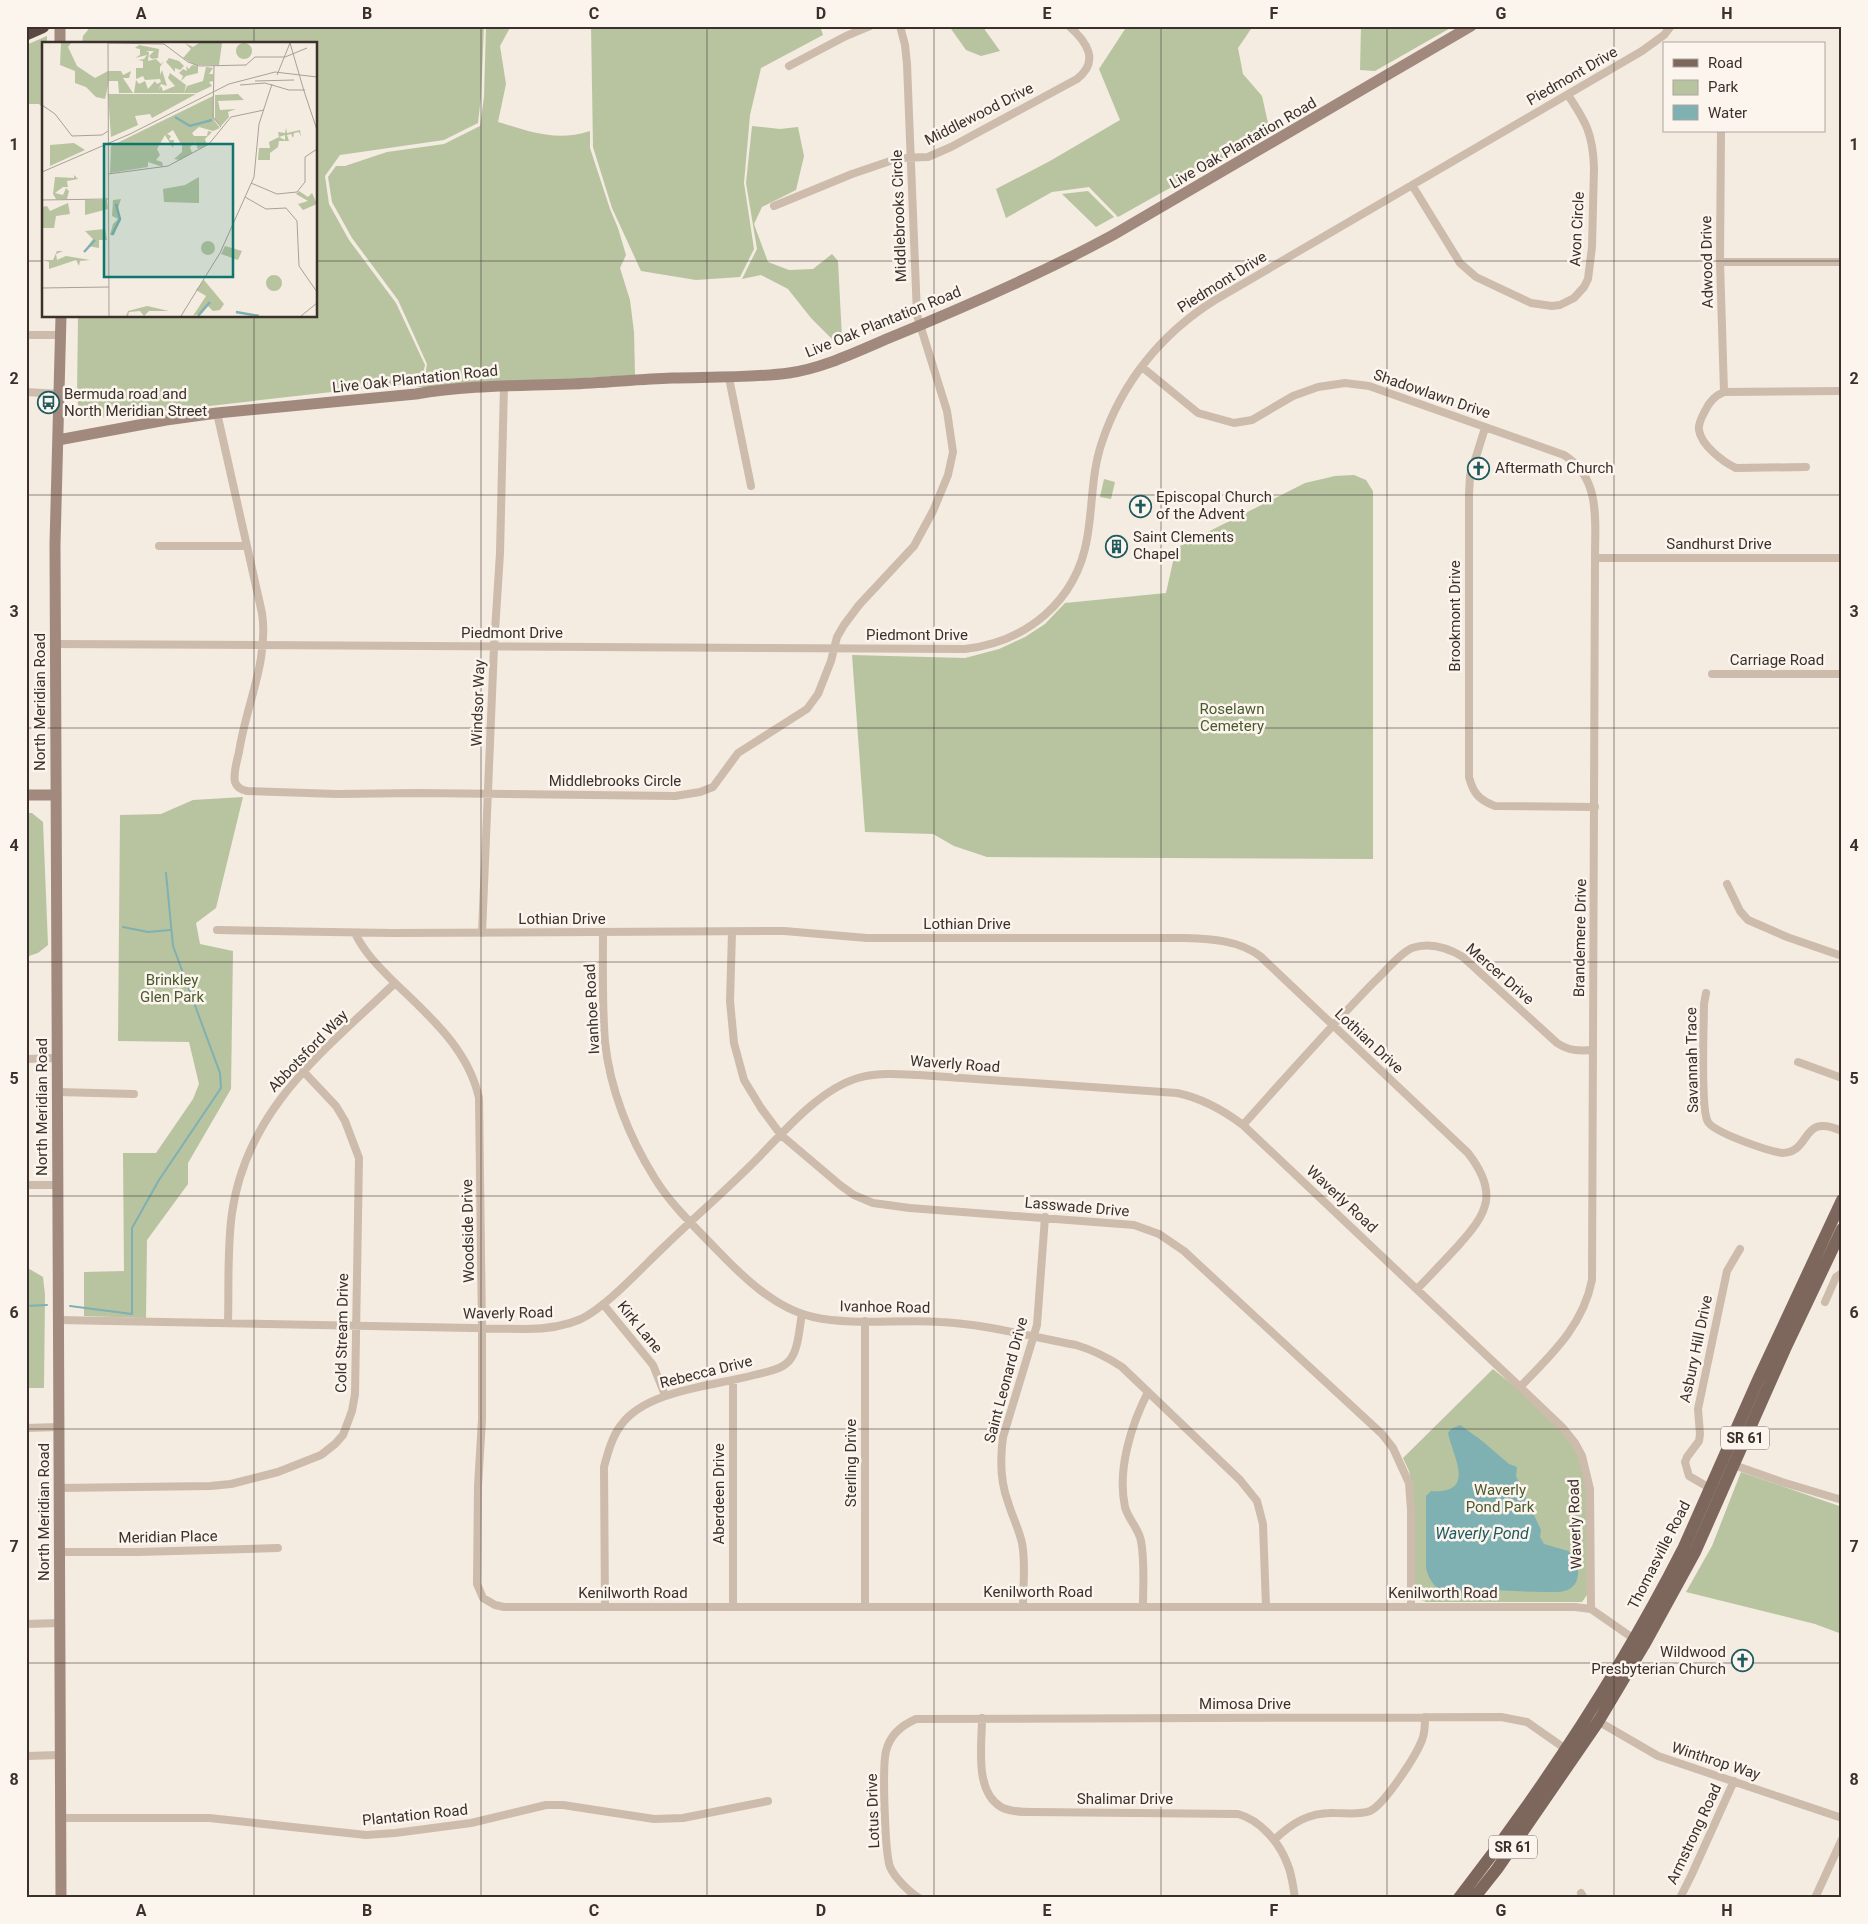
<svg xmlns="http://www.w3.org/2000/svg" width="1868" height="1924" viewBox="0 0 1868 1924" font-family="Roboto,sans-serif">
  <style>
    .green { fill: #b8c4a0 }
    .water { fill: #7fb0b2 }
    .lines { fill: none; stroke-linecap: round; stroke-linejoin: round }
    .stream { stroke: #7fb0b2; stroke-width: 2 }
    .street { stroke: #cdbbac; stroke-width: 8 }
    .secondary { stroke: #a18a7d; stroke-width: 11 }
    .primary { stroke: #7d675c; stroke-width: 12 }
    .highway { stroke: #5c4a42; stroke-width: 15 }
    .grid { fill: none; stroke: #3b302b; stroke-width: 1; stroke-opacity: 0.55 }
    .labels { text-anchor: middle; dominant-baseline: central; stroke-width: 5; stroke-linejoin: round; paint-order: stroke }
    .shield { fill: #fbf5ee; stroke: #756b66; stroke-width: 1 }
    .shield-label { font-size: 14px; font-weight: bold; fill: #3b302b }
    .street-label { font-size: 15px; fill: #3b302b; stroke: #fbf5ee }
    .poi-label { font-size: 15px; fill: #3b302b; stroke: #fbf5ee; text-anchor: start }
    .park-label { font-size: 15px; fill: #4a5a2e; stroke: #fbf5ee }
    .water-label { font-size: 16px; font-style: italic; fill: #1f5a5e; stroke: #fbf5ee }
    .inset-river { fill: none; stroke: #7fb0b2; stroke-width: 2.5 }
    .inset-road { fill: none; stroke: #aaa098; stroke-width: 1 }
    .view { fill: #0f766e; fill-opacity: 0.15; stroke: #0f766e; stroke-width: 2.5 }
    .inset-edge { fill: none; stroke: #3b302b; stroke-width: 2.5 }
    .neatline { fill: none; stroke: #3b302b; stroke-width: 2 }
    .grid-label { font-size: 16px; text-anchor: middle; font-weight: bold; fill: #3b302b }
  </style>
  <rect width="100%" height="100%" fill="#f4ebe1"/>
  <path class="green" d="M91,26h393l-3,71 -3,26 -34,17 -104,15 -15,21 4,28 20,36 47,63 29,62 -4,17 -310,35 -21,1 -11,-5 -2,-17 1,-80h238v-272h-234l1,-8z
    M489,26h22l-11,20 6,38 -8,38c33,10 58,20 92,9v17l20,61 8,19 8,27 -6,13 10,32 4,32 1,43 -205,12h-17l8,-1 3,-3 3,-19 -29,-64 -46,-62 -20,-36 -4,-25 8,-11h9l42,-14 57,-8 36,-18 4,-29 2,-70z
    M591,26h229l3,9 -62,33 -11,47 -6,68 10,66 -14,28 -44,3 -55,-9 -29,-63 -19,-61z
    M949,26h36v4l15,21 -19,5 -15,-6z
    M1127,26h126l-15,22 5,26 19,22 8,36 -152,85 -29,-30 -37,5 -46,26 -10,-29 54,-28 70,-41 -21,-51z
    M1361,26h93l-79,45 -15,-1z
    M47,36v8h-3v68h-2v-5l-3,-3h-13v-59z
    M752,126l28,3 18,-2 6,29 -8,34 -34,17 -8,17 14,38 21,8 24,-1 19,-15 6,7 4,77 -10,1 -21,-21 -23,-29 -27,-14 -19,4 15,-30 -11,-66z
    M1088,191l26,26 -18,10 -34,-33z
    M1354,475l12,5 7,11v368l-386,-2 -33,-11 -21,-12 -68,-2 -13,-177 113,3 34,-9 26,-12 20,-13 20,-21 101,-10 10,-45 129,-65 30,-7z
    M1104,479l11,3 -4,17 -11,-2z
    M243,797l-27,111 -20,15 4,21 33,7 -2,138 -43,74v21l-41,56 -1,78 -62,-2v-44l40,-1 -1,-118h33l37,-54 6,-15 -10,-42 -71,-1 2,-226 41,-1 32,-14z
    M26,813h6l11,9 5,123 -10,8 -12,4z
    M26,1267l17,10 2,18 -1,93h-18z
    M1493,1369c26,22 74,56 86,88 14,39 8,96 8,138l-5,7h-156l-5,-2 -8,-6v-106l-4,-17 -6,-13z
    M1741,1472l101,35v127l-27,-10 -129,-32 26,-46z"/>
  <path class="water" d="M1460,1425l21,15 28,24 8,3 -1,9 25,54 -1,7 4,7 24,7 9,5c1,11 4,25 -6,32 -7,5 -18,4 -27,4 -20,0 -41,-2 -62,-2 -10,0 -24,5 -34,2 -13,-2 -19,-12 -22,-24v-72l5,-5c46,3 22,-34 17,-58l3,-4z"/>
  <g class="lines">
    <path class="stream" d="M123,927l25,5 22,-2
      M26,1306l21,-1
      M70,1306l62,8v-86l27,-48 62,-92 -1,-15 -47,-127 -7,-73"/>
    <path class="street" d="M789,66l57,-30 24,-10
      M1721,131l-1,131 4,130
      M1412,185l48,78 16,14 55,26 21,3 8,-1 14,-7 10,-11 4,-8 4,-32 2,-79c-1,-34 -8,-46 -26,-73
      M774,206l78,-32 47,-16 29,-1 23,-10 126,-68c23,-18 10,-37 -8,-53
      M1720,262h122
      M26,335h35
      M1142,367l56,46 36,10 18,-3 41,-24 25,-9 27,-4 24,3 195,69c37,23 31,65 31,103l-3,722c-9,46 -41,75 -72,107
      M729,378l22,108
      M26,392l34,2
      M217,413l45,200c7,48 -16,92 -23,139 -2,9 -6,21 -4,30 2,6 7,8 12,9l90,3 81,-1 257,3 25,-4 13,-5 25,-34 69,-44 11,-15 13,-33 6,-24 7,-12 15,-20 55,-59 19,-35 15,-36 5,-23 -6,-41 -30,-96 -10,-251 -2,-19 -5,-19
      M1485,428l-15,48 -1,18v283c4,16 10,23 26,29l100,1
      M1806,467l-70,1c-13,-6 -35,-23 -37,-38 -1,-7 3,-13 6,-19 4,-9 9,-15 19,-19l118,-1
      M159,546h87
      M1595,558h247
      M55,644l910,5c61,-7 111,-47 122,-110 6,-33 4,-65 15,-97 20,-60 60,-109 113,-142l427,-249 22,-16 7,-9
      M1712,674h130
      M1727,884l13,27 8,9 39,17 55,19
      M217,930l174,3 393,-2 83,7h318c26,1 53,2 75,18l208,197c31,40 20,60 -11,94 -13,14 -26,28 -40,42
      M603,932c0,36 -1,74 2,110 5,47 24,95 49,135 16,27 42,51 64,74 25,26 58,58 95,66 41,9 86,2 128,5 44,2 92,15 135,23 17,5 31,12 46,22l118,113 17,21 6,23 3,83
      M732,932l-2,69 4,42 10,37 17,28 20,27 59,50 14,10 19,8 37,5 224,17 25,9 25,17 198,183 11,14 16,35 2,27v96
      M355,933c9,19 23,33 38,48 35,34 75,67 86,117l3,231v91l-4,66 -1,98 6,14 12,7 9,2h1071l16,2 46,32
      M482,933l12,-286 6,-94 4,-168
      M1706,993l-2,11c0,21 -4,105 4,118 7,11 60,29 74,31 31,-1 17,-41 60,-22
      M26,1059l31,-1
      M1798,1062l44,16
      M57,1092l77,2
      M1243,1125c44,-49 87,-98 132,-144 10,-9 25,-28 37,-33 18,-6 36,0 51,9l94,86c12,8 22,8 36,7
      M26,1185h32
      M1825,1302l11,-25 6,-4
      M603,1304l50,61 12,30
      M58,1320l468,9c19,0 37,-2 55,-10 28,-14 62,-53 86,-75 31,-30 64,-58 94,-89 26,-27 60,-66 97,-77 20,-6 41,-4 61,-3l258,18c25,5 46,17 66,32l277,262 43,41 12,15 7,13 8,33 1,120
      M865,1321v285
      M228,1323c1,-36 -1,-74 4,-110 15,-105 92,-162 163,-230
      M26,1428l33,-1
      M1731,1464l51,18 60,18
      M59,1488l151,-2 21,-2 47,-12 43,-17 14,-11 8,-9 9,-24 3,-17 4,-236 -14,-37 -9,-15 -33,-35
      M1713,1490l-24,-14 -4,-14 2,-5 12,-16 1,-7 -2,-25 29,-138 13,-22
      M59,1552h79l140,-4
      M605,1606l-1,-139c4,-15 8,-30 17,-42 25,-35 93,-39 133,-50 11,-3 27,-5 35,-14 10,-11 10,-33 13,-47
      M1023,1606c0,-21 3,-43 -1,-63 -3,-14 -10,-27 -14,-41 -8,-21 -8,-43 -5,-65l34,-112 8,-108
      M1143,1606c0,-21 2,-43 -2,-65 -2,-12 -13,-22 -16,-34 -8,-37 6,-82 23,-115
      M733,1607v-227
      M26,1624l33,-1
      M982,1718c0,26 -8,73 19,89 9,5 21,5 31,5l206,2c22,6 41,28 49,49 5,11 6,23 8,35
      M1596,1720l62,36 184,62
      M26,1756l34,-1
      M61,1818h148l157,17 29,-2 76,-10 75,-18h17l91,14 29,-1 85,-17
      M1274,1840c18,-17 35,-28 61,-27 12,0 24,2 35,-2 14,-6 46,-55 52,-71 3,-7 3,-15 3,-23
      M1581,1893l3,5
      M919,1898c-10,-6 -24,-20 -29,-31 -5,-14 -8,-100 -4,-116 4,-16 16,-26 30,-32l585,-2 26,5 40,28
      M1680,1898l11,-22 43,-95
      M1815,1898l27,-59"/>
    <path class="secondary" d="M60,26v18
      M61,316l-6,228 6,1354
      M58,440l108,-20 51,-7 199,-19c51,-9 102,-8 154,-10 34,-1 68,-5 102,-6 39,-1 79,0 117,-5 35,-5 69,-22 100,-35 76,-31 152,-64 224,-103l358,-209
      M26,795h29"/>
    <path class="primary" d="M1459,1898c85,-110 162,-227 225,-351l74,-167 84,-180
      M1474,1898l23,-29 101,-147 46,-77 51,-93 90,-203 57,-120"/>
    <path class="highway" d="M26,33l16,-7"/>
  </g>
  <path class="grid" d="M254,26v18M481,26v1872M707,26v1872M934,26v1872M1161,26v1872M1387,26v1872M1614,26v1872M26,261h18M316,261h1526M254,316v1582M26,495h1816M26,728h1816M26,962h1816M26,1196h1816M26,1429h1816M26,1663h1816"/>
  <defs>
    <symbol id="bus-ring" viewBox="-11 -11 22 22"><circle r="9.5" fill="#fbf5ee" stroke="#1f5a5e" stroke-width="1.5"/><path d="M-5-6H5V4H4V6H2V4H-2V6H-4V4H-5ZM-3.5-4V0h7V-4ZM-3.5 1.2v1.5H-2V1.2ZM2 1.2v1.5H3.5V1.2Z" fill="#1f5a5e"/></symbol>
    <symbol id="church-ring" viewBox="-11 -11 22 22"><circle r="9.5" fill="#fbf5ee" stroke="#1f5a5e" stroke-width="1.5"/><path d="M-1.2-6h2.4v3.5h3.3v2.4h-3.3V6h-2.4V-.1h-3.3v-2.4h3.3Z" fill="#1f5a5e"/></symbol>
    <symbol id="building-ring" viewBox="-11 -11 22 22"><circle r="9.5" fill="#fbf5ee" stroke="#1f5a5e" stroke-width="1.5"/><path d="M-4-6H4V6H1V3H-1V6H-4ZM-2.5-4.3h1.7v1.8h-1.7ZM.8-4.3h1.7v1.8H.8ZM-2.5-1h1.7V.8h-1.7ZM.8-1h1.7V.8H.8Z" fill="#1f5a5e"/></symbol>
  </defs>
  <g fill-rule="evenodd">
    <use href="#bus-ring" x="36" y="390" width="25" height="25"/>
    <use href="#church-ring" x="1466" y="456" width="25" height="25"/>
    <use href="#church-ring" x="1128" y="494" width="25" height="25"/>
    <use href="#building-ring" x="1104" y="534" width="25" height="25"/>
    <use href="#church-ring" x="1730" y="1648" width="25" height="25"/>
  </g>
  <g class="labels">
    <g class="shield">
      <rect x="1721" y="1426.5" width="48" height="23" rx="4"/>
      <rect x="1489" y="1835.5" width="48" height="23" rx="4"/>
    </g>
    <g class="shield-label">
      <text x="1745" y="1438">SR 61</text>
      <text x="1513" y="1847">SR 61</text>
    </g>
    <g class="street-label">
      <text transform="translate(1572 76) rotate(-30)">Piedmont Drive</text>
      <text transform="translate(979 114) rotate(-27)">Middlewood Drive</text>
      <text transform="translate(1243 143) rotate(-30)">Live Oak Plantation Road</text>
      <text transform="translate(899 216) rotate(-92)">Middlebrooks Circle</text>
      <text transform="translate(1577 229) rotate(-87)">Avon Circle</text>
      <text transform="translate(1707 262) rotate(-91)">Adwood Drive</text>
      <text transform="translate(1222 282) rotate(-32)">Piedmont Drive</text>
      <text transform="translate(883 322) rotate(-22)">Live Oak Plantation Road</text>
      <text transform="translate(415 379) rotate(-6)">Live Oak Plantation Road</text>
      <text transform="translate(1432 394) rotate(19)">Shadowlawn Drive</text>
      <text x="1719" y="544">Sandhurst Drive</text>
      <text transform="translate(1455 616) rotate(-90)">Brookmont Drive</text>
      <text x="512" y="633">Piedmont Drive</text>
      <text x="917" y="635">Piedmont Drive</text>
      <text x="1777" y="660">Carriage Road</text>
      <text transform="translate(40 702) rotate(-90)">North Meridian Road</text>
      <text transform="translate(478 703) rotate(-88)">Windsor Way</text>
      <text x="615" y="781">Middlebrooks Circle</text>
      <text x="562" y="919">Lothian Drive</text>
      <text x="967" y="924">Lothian Drive</text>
      <text transform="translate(1580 938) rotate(-89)">Brandemere Drive</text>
      <text transform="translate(1500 974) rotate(41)">Mercer Drive</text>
      <text transform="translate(592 1009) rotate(-93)">Ivanhoe Road</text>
      <text transform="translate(1369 1041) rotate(43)">Lothian Drive</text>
      <text transform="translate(308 1051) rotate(-46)">Abbotsford Way</text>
      <text transform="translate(1692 1060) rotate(-91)">Savannah Trace</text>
      <text transform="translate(955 1064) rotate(4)">Waverly Road</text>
      <text transform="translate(42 1107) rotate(-90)">North Meridian Road</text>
      <text transform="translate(1342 1199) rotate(43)">Waverly Road</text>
      <text transform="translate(1077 1207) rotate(5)">Lasswade Drive</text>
      <text transform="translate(468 1231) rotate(-91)">Woodside Drive</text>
      <text transform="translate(885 1307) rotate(1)">Ivanhoe Road</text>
      <text transform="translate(508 1313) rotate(-1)">Waverly Road</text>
      <text transform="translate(640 1327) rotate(51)">Kirk Lane</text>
      <text transform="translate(342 1333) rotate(-89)">Cold Stream Drive</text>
      <text transform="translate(1696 1349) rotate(-78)">Asbury Hill Drive</text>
      <text transform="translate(706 1372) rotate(-14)">Rebecca Drive</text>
      <text transform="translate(1006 1380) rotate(-75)">Saint Leonard Drive</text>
      <text transform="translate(851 1463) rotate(-90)">Sterling Drive</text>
      <text transform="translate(719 1494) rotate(-90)">Aberdeen Drive</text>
      <text transform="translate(44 1512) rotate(-90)">North Meridian Road</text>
      <text transform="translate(1575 1524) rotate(-92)">Waverly Road</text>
      <text transform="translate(168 1537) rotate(-1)">Meridian Place</text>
      <text transform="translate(1659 1555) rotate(-63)">Thomasville Road</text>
      <text x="1038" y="1592">Kenilworth Road</text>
      <text x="633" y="1593">Kenilworth Road</text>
      <text x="1443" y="1593">Kenilworth Road</text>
      <text x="1245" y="1704">Mimosa Drive</text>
      <text transform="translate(1716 1761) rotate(18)">Winthrop Way</text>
      <text x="1125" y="1799">Shalimar Drive</text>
      <text transform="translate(873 1811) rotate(-92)">Lotus Drive</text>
      <text transform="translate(415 1815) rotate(-6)">Plantation Road</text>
      <text transform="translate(1694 1834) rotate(-65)">Armstrong Road</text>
    </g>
    <g class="poi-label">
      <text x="64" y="394">Bermuda road and<tspan x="64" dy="17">North Meridian Street</tspan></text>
      <text x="1495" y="468">Aftermath Church</text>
      <text x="1156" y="497">Episcopal Church<tspan x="1156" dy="17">of the Advent</tspan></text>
      <text x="1133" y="537">Saint Clements<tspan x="1133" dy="17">Chapel</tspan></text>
      <text x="1726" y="1652" text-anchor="end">Wildwood<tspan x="1726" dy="17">Presbyterian Church</tspan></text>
    </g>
    <g class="park-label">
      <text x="1232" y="709">Roselawn<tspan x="1232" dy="17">Cemetery</tspan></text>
      <text x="172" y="980">Brinkley<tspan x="172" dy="17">Glen Park</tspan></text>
      <text x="1500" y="1490">Waverly<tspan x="1500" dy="17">Pond Park</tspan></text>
    </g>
    <g class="water-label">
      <text x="1482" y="1533">Waverly Pond</text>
    </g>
  </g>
  <g transform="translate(42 42)">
    <rect width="275" height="275" fill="#f4ebe1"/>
    <path d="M19,1h10l-3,4 9,19 18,12 13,-7h13l2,4 8,-4 -2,7h-6l10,15h-14l-1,-12h-9l-4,18 -9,-2 -10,-10 -11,-4v-12l-15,-6zM143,1l8,4 6,-4h23l-3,22h-24l-12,-7 8,-9zM194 9a8 8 0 1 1 16 0a8 8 0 1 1-16 0ZM97,3l20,4 -1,9 -6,1 -3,-3 5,-5h-8l3,1 -1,9 8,-2 5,5 3,-3 -4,6v8l2,-5 5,16 -6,-2 -3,7 3,-5 2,5 12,-5 -7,-8 2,-5 16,12 -2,8 3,-7 16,-5 3,-14 7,1 -4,6h4v7l-4,1 3,4 -15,7h-63l2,-13 3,4 6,-3 3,8 7,-8 2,3 4,-2 -1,-3 -15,1 -2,-4 -7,3v-11h7v-7l-5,-1 6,-1 3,-4 -12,3 5,-3v-6l-5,-1zM127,16l10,3 5,5 -4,4 -5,-2v4l-9,-10zM150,23l6,1v7l-12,3 -5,5 2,-5 -4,-3 4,-4 4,2 -1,-5 3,3zM66,52h88l-44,24 -2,-4 -15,2 3,9 -27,12zM196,52l6,6 -26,1 2,9 16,-1 -8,3 1,5 -8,9 -6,-6v-25zM171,54l1,24 6,8 -7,3 -14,-4 -7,6 2,3h13l1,-5 4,1 -7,7 2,6 -9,4 -3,-7 -5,5 2,6 -12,7 -6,-1 8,-7v-6l-9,-16 -6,4 4,2 -2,4h5l-1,8 -8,-13 -8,14 3,6 -4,5 6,2 1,5 -15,-5v5l-38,6 1,-27zM244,86l1,5 13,-3 1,7 -2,-5 -5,1 -1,5 -2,-4 -4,1 2,6h-10l-1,6 -8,6v7h-12l1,-12h11l-1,-6 10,-5 6,3v-5l-6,2 -1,-5 7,1zM32,101l11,7 -35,16v-21zM32,133l4,4 -11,2 1,6h-5l-8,6 8,2 3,-7 3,3 -2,8h-11l-3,-5 2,-17 19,1zM157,135v26l-35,-1 -1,-13 22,-4zM257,149l9,6 4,-4 5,11 -14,6 -5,-6 10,-3 -12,-7zM79,157l-3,9 2,11 -6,16h-4l3,-11 5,-5 -6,-3 1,-16zM43,158h22l1,9 -23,6zM26,161l2,11 -14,2 -2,12h-12v-21l5,-1 3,5zM63,187l2,11h-8v8l-11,-2 5,-7 -8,-8zM159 206a7 7 0 1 1 14 0a7 7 0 1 1-14 0ZM183,204l17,5 -4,9 -17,-6zM15,209h6l-7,3 1,6 9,-4 24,4 -10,1 -1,5 -3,-6 -27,9v-7l-7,-2h11zM224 241a8 8 0 1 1 16 0a8 8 0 1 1-16 0ZM162,238l20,24 -4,6 -7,1 -6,-6 -5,8 -9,3 13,-20 -10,-6zM105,264l22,5h-20l-5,5 -4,-5 -11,1 -1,4h-2l2,-5z" fill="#b8c4a0"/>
    <path class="inset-river" d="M133,75l15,9 22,-6M70,193l8,-16 -4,-15M42,210l11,-12M194,270l23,4M156,274l12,-14"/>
    <path class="inset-road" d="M66,1l56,1 24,18 11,4 47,-1 9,-8h30l22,-9M66,1l1,273M248,1l14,48M172,24l-1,51 8,10M235,33l13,-32M213,39l39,-1M198,43l25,-2 24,7h16M262,49l13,39M0,63l13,9 17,22 30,-1 6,-4M0,130l88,-38 99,-50 46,-12 42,5M66,132l60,-8 41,-22 22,-27 33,-7M209,141l26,11 20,-2 8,-10v-25l12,-8M203,155l21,12 20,-1 11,13 2,45 18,26M0,158l66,-1M0,246l67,-1M139,274l39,-63 34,-76 5,-53 13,-40M259,274l16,-13"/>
    <path class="view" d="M62,102h129v133h-129z"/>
    <rect width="275" height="275" class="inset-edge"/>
  </g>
  <rect width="1868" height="1924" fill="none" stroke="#fbf5ee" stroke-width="55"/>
  <rect x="1663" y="42" width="162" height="90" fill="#fbf5ee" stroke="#aea6a0"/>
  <rect x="1673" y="59" width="25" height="8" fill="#7d675c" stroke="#aea6a0"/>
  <text x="1708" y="68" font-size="15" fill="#3b302b">Road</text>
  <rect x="1673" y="80" width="25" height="15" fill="#b8c4a0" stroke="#aea6a0"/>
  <text x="1708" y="92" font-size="15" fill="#3b302b">Park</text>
  <rect x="1673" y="105" width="25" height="15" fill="#7fb0b2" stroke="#aea6a0"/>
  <text x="1708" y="118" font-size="15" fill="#3b302b">Water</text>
  <rect x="28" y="28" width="1812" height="1868" class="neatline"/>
  <g class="grid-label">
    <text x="141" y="19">A</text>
    <text x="367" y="19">B</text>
    <text x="594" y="19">C</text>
    <text x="821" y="19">D</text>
    <text x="1047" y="19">E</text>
    <text x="1274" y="19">F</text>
    <text x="1501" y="19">G</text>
    <text x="1727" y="19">H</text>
    <text x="14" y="150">1</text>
    <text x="1854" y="150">1</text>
    <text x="14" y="384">2</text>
    <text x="1854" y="384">2</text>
    <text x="14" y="617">3</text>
    <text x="1854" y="617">3</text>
    <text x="14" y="851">4</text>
    <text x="1854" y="851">4</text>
    <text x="14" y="1084">5</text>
    <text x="1854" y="1084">5</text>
    <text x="14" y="1318">6</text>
    <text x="1854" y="1318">6</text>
    <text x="14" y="1552">7</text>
    <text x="1854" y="1552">7</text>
    <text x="14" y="1785">8</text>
    <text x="1854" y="1785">8</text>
    <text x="141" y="1916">A</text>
    <text x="367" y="1916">B</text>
    <text x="594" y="1916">C</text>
    <text x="821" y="1916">D</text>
    <text x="1047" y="1916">E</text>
    <text x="1274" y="1916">F</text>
    <text x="1501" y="1916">G</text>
    <text x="1727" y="1916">H</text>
  </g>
</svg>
